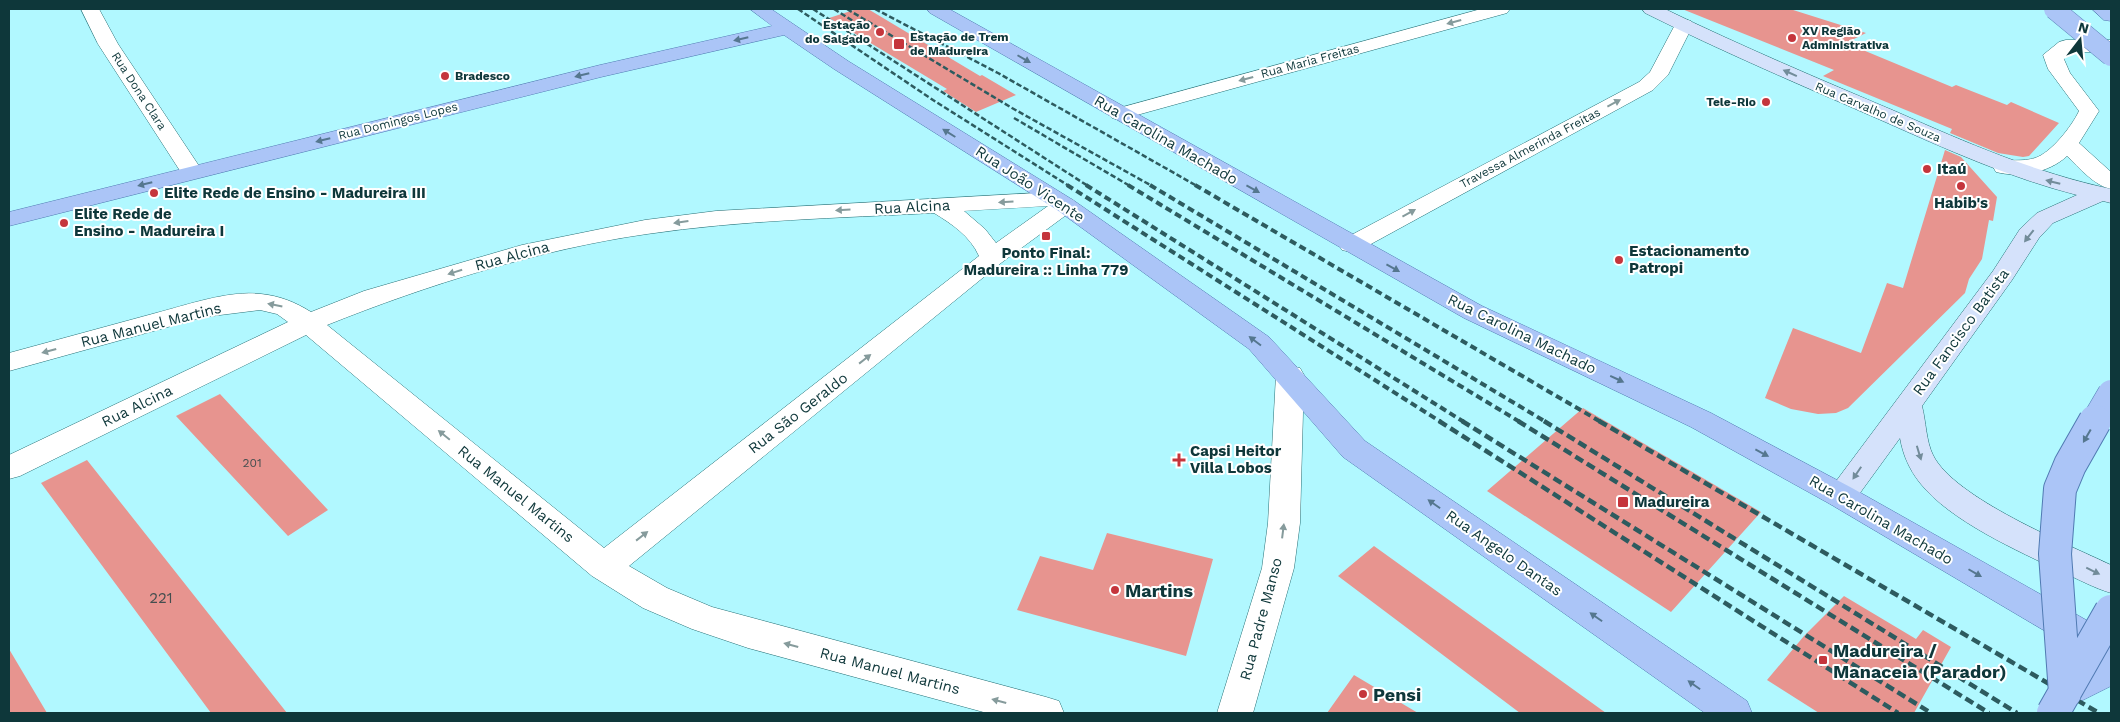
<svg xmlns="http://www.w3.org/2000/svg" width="2120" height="722" viewBox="0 0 2120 722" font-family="'Work Sans',sans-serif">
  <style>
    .building { fill: #e7948f }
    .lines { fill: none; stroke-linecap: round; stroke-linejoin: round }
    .minor-casing { stroke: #287177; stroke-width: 1 }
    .tertiary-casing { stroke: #287177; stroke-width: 1 }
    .secondary-casing { stroke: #287177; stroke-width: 1 }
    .primary-casing { stroke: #507ab2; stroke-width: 1 }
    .minor { fill: #fff; fill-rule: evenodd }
    .tertiary { fill: #fff; fill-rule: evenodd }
    .secondary { fill: #d5e2fb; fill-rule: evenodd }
    .primary { fill: #abc5f7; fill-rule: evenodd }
    .rail-far2 { stroke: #2d5b5f; stroke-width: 2.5; stroke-dasharray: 5.5 2.5; stroke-linecap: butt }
    .rail-far1 { stroke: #2d5b5f; stroke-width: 4; stroke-dasharray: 7 4; stroke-linecap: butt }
    .rail { stroke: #2d5b5f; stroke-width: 4.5; stroke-dasharray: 9 4.5; stroke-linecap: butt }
    .primary-bridge-far2-casing { stroke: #507ab2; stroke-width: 21; stroke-linecap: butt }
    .primary-bridge-far1-casing { stroke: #507ab2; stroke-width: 27; stroke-linecap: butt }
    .primary-bridge-casing { stroke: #507ab2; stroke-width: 34; stroke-linecap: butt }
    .primary-bridge-far2 { stroke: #abc5f7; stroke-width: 20 }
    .primary-bridge-far1 { stroke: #abc5f7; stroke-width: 26 }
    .primary-bridge { stroke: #abc5f7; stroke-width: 32 }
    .oneway { fill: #869b9c }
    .oneway2 { fill: #55778f }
    .oneway3 { fill: #728c9a }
    .poi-dot { fill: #c5353c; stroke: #fff; stroke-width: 2 }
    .labels { text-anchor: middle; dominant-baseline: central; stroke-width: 4; stroke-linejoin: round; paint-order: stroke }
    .far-poi-label { font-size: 12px; font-weight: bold; fill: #0e373a; stroke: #fff; text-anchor: start }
    .far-street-label { font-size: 12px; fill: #0e373a; stroke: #fff }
    .number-label { font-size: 12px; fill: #444e4f }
    .street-label { font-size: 15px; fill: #0e373a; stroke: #fff }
    .poi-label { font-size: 15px; font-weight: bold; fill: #0e373a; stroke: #fff; text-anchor: start }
    .near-number-label { font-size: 15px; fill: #444e4f }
    .near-poi-label { font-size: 18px; font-weight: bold; fill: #0e373a; stroke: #fff; text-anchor: start }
  </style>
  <rect width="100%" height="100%" fill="#b1f8ff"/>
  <path class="building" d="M857,9h11l112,67 2,-1 34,20 -40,17 -33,-21 4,-2 -118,-71z
    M1682,9h108l76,24 -20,10 106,44 4,-2 51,20 4,-3 48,21 -30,33 -6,1 -25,-4 -48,-20 2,-4 -129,-53 11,-6z
    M1945,150l16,7 36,40 -4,24 -4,-1 -7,39 -13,20 -4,14 -117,115 -12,5 -18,1 -27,-5 -26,-11 28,-70 68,25 26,-70 16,5z
    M220,394l108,116 -40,26 -112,-120z
    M1583,408l178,104 -90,100 -184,-121z
    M87,460l200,253h-76l-170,-230z
    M1107,533l106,26 -27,97 -169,-46 23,-54 53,14z
    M1374,546l232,167h-86l-182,-137z
    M1844,596l72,43 7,-9 28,17 -37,66h-95l-52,-33 37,-44z
    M9,649l38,64h-38z
    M1354,675l64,38h-91z"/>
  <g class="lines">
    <defs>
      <path id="minor" d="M2066,40h45v12h-41l-7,5 7,16 29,38 -20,32 32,29v17c-18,-4 -31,-21 -44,-33 -18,17 -48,22 -71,16l-3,-5 3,-5c13,-3 27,0 39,-4 16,-5 37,-32 44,-47l-31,-42 -5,-14 16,-13z
        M1054,192l19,8 4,5 -4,5 -72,53 -372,303 38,22 45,19 334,90 13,4 5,12h-77l-239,-65 -56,-19 -49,-21 -51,-32 -286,-241 -286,141 -11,3v-24l279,-133 -11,-8 -17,-4 -56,7 -195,54v-18c49,-13 98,-27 147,-40 31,-8 73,-23 105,-19 19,2 34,8 50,18l53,-21 158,-46 123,-25 71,-9zM1048,206l-52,37 -11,-14 -21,-18zM934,213c18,11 36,23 45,43l-375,292 -277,-223c100,-40 214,-76 320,-91 95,-14 191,-16 287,-21z"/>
      <path id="tertiary" d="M81,9h18l19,35 85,128 -3,5 -8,2 -8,-2 -86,-133z
        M1481,9h29l-3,4 -381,105 -7,2 -7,-2 -4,-4 4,-4z
        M1684,19l7,2 2,4 -25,50 -15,15 -293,160 -9,2 -9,-2 -3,-5 3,-5 297,-158 11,-10 27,-51z
        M1290,366l10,2 4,7 -4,148 -6,45 -41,145h-36l45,-145 6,-45 8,-148 4,-7z"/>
      <path id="secondary" d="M1642,9h23c76,37 154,70 232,103 70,31 139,61 214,77v14l-8,-2 -50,22 -14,15 -27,42 -90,126c4,15 4,35 11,49 21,43 134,89 178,110v28c-17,-5 -33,-14 -49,-21 -44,-21 -112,-51 -142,-89 -11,-14 -17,-28 -20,-45l-48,66 -11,4 -11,-4 -5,-8 168,-225 27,-42 17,-16 40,-18c-67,-17 -131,-46 -194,-74 -80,-35 -160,-69 -238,-108z"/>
      <path id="primary" d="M750,9h21l77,52 225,139 196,137 96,104 382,260 5,12h-47l-362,-256 -94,-108 -192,-139 -223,-141 -50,-34 -183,42 -592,149v-14l591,-147 172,-39z
        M927,9h22l533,297 229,107 141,75 259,146v52l-46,23 -13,-5 -5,-11 5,-11 42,-22 -264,-156 -139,-77 -227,-109 -534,-305z
        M2092,9h19v12l-7,-1z"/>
    </defs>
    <use href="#minor" class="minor-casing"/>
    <use href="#tertiary" class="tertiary-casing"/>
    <use href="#secondary" class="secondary-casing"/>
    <use href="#primary" class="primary-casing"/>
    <use href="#minor" class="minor"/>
    <use href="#tertiary" class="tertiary"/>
    <use href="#secondary" class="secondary"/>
    <use href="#primary" class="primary"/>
    <path class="rail-far2" d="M798,9l135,91 136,86
      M813,9l275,177
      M834,9l19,12
      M847,9l165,99 140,78
      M875,9l123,64 199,113
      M1014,118l116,68"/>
    <path class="rail-far1" d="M1067,185l374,237
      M1086,185l378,237
      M1128,185l392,237
      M1150,185l396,237
      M1195,185l406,237"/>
    <path class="rail" d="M1439,421l459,292
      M1462,421l469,292
      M1518,421l471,292
      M1544,421l473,292
      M1599,421l500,292"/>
    <defs>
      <path id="primary-bridge-far2" d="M2054,9l57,47"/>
      <path id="primary-bridge-far1" d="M2094,422l17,-29"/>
      <path id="primary-bridge" d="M2065,693l-10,-139 5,-65 10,-24 25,-44
        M2053,713l58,-102"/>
    </defs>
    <use href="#primary-bridge-far2" class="primary-bridge-far2-casing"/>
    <use href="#primary-bridge-far1" class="primary-bridge-far1-casing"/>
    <use href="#primary-bridge" class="primary-bridge-casing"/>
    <use href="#primary-bridge-far2" class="primary-bridge-far2"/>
    <use href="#primary-bridge-far1" class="primary-bridge-far1"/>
    <use href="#primary-bridge" class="primary-bridge"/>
  </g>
  <defs><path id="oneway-solid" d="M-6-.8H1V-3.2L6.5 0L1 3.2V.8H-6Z" transform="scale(1.25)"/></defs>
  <g class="oneway">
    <use href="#oneway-solid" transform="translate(1454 22) rotate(165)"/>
    <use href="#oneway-solid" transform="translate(1246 79) rotate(165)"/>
    <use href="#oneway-solid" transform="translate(1614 103) rotate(-28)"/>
    <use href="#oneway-solid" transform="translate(1006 202) rotate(177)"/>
    <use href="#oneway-solid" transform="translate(843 210) rotate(177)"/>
    <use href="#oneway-solid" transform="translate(1409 213) rotate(-29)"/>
    <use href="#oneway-solid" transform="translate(681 222) rotate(172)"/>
    <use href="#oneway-solid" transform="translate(455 272) rotate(163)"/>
    <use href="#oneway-solid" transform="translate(275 305) rotate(-169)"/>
    <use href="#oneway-solid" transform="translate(49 351) rotate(165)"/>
    <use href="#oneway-solid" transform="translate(865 359) rotate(-38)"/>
    <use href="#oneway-solid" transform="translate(444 435) rotate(-141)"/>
    <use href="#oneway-solid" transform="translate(1283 531) rotate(-83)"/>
    <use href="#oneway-solid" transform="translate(642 536) rotate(-38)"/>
    <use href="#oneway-solid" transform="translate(791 645) rotate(-165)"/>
    <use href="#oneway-solid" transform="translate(999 701) rotate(-165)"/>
  </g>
  <g class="oneway2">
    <use href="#oneway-solid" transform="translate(741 39) rotate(167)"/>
    <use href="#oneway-solid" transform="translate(1024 59) rotate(30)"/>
    <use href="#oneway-solid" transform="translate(582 75) rotate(166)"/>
    <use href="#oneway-solid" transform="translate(949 133) rotate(-148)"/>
    <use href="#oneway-solid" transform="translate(323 140) rotate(166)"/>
    <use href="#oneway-solid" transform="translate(145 184) rotate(166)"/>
    <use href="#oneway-solid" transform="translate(1253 189) rotate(29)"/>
    <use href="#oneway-solid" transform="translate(1393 268) rotate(29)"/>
    <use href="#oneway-solid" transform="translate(1255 341) rotate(-143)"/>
    <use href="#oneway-solid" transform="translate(1617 379) rotate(25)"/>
    <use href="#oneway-solid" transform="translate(2087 436) rotate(120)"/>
    <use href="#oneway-solid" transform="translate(1762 453) rotate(28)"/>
    <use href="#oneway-solid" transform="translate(1434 504) rotate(-145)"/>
    <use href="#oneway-solid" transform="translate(1975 573) rotate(30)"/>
    <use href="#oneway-solid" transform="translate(1596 617) rotate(-145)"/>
    <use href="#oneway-solid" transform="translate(1694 685) rotate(-145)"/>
  </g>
  <g class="oneway3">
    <use href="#oneway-solid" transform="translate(1790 73) rotate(-156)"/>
    <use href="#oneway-solid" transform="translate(2053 182) rotate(-166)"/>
    <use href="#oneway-solid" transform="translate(2029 236) rotate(128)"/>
    <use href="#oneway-solid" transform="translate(1919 453) rotate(73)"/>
    <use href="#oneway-solid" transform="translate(1857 473) rotate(124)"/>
    <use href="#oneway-solid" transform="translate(2093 571) rotate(26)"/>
  </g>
  <g class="poi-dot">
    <circle cx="880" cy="32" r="5"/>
    <circle cx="1792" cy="38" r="5"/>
    <rect x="893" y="38" width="12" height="12" rx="2.5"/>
    <circle cx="445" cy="76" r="5"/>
    <circle cx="1766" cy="102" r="5"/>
    <circle cx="1927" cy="169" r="5"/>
    <circle cx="1961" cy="186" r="5"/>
    <circle cx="154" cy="193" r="5"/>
    <circle cx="64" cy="223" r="5"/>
    <rect x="1041" y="231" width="10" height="10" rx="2.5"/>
    <circle cx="1619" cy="260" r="5"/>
    <path d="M1176.5 452.5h5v5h5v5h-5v5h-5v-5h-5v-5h5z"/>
    <rect x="1617" y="496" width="12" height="12" rx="2.5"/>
    <circle cx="1115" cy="590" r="5"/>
    <rect x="1818" y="655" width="10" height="10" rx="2.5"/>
    <circle cx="1363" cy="694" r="5"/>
  </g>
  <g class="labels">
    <g class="far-poi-label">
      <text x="870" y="25" text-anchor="end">Estação<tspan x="870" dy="14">do Salgado</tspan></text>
      <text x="1802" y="31">XV Região<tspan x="1802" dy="14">Administrativa</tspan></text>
      <text x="910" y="37">Estação de Trem<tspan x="910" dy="14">de Madureira</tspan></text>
      <text x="455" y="76">Bradesco</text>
      <text x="1756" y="102" text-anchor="end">Tele-Rio</text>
    </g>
    <g class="far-street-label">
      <text transform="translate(1310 61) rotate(-15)">Rua Maria Freitas</text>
      <text transform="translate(139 91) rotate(57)">Rua Dona Clara</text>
      <text transform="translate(1878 112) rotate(23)">Rua Carvalho de Souza</text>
      <text transform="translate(398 121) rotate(-14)">Rua Domingos Lopes</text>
      <text transform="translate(1530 148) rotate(-28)">Travessa Almerinda Freitas</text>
    </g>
    <g class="number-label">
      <text x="252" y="463">201</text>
    </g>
    <g class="street-label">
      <text transform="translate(1166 140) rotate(30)">Rua Carolina Machado</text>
      <text transform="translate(1030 184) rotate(33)">Rua João Vicente</text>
      <text transform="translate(912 207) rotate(-3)">Rua Alcina</text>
      <text transform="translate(512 256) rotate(-15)">Rua Alcina</text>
      <text transform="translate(151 325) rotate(-14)">Rua Manuel Martins</text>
      <text transform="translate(1961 332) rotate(-54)">Rua Fancisco Batista</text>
      <text transform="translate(1522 334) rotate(26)">Rua Carolina Machado</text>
      <text transform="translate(137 406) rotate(-26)">Rua Alcina</text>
      <text transform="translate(798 413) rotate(-38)">Rua São Geraldo</text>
      <text transform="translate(516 494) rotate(39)">Rua Manuel Martins</text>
      <text transform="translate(1881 520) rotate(30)">Rua Carolina Machado</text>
      <text transform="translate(1504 553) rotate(35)">Rua Angelo Dantas</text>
      <text transform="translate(1261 619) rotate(-75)">Rua Padre Manso</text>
      <text transform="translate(890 671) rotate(15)">Rua Manuel Martins</text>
    </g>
    <g class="poi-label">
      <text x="1937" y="169">Itaú</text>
      <text x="164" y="193">Elite Rede de Ensino - Madureira III</text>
      <text x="1961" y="203" text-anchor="middle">Habib's</text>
      <text x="74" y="214">Elite Rede de<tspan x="74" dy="17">Ensino - Madureira I</tspan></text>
      <text x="1629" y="251">Estacionamento<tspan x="1629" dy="17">Patropi</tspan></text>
      <text x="1046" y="253" text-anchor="middle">Ponto Final:<tspan x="1046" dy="17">Madureira :: Linha 779</tspan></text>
      <text x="1190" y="451">Capsi Heitor<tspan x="1190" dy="17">Villa Lobos</tspan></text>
      <text x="1634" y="502">Madureira</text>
    </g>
    <g class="near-number-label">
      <text x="161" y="598">221</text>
    </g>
    <g class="near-poi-label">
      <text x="1125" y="590">Martins</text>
      <text x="1833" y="650">Madureira /<tspan x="1833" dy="21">Manaceia (Parador)</tspan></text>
      <text x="1373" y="694">Pensi</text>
    </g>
  </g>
  <rect width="2120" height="722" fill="none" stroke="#0e373a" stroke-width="20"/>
  <g transform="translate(2080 40) rotate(16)" stroke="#ffffff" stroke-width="4" paint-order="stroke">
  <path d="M0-4L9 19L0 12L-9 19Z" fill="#0e373a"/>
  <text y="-8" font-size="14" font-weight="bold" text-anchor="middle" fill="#0e373a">N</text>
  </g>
</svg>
